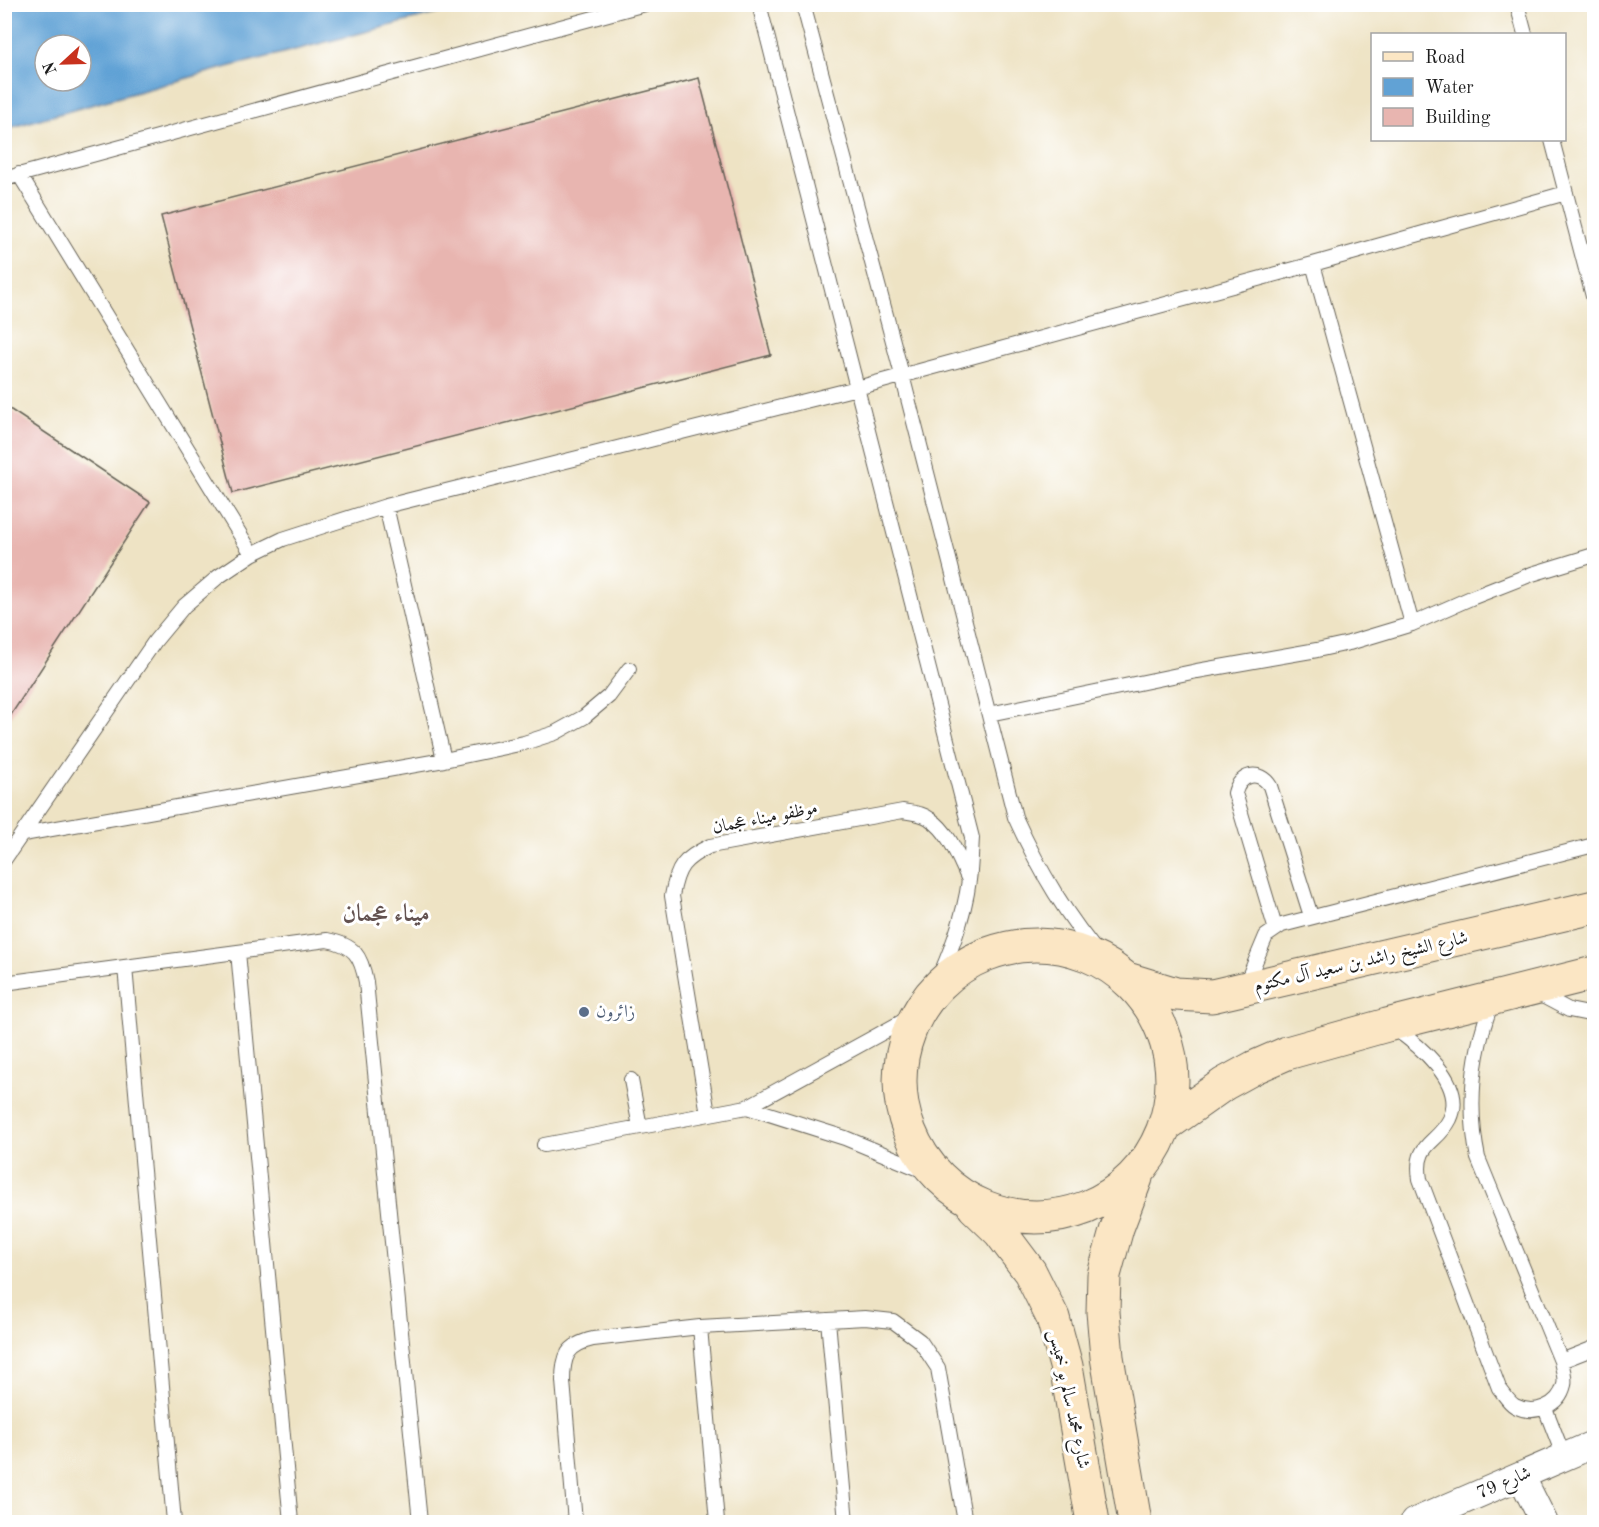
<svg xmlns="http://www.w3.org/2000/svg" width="1599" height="1527" viewBox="0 0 1599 1527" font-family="'Old Standard TT',Amiri,serif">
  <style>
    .water { fill: #61a2d5; stroke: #3e5f78; stroke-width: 1.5; fill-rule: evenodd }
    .building { fill: #e8b5b0 }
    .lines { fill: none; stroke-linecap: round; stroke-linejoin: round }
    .service-casing { stroke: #666257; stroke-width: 16 }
    .minor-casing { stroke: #666257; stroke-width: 29 }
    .secondary-casing { stroke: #666257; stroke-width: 35 }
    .service { stroke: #fff; stroke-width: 14 }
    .minor { stroke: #fff; stroke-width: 27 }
    .secondary { stroke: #fbe6c4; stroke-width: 33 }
    .service-dot { fill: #5c6f8a; stroke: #fff; stroke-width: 2 }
    .labels { text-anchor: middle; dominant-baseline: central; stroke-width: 6; stroke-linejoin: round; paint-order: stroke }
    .street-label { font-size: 18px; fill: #1c1c1c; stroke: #fff }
    .service-label { font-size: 18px; fill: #4e5e75; stroke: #fff; text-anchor: start }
    .district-label { font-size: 24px; font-weight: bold; fill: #635250; stroke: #fff }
  </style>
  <rect width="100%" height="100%" fill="#fff"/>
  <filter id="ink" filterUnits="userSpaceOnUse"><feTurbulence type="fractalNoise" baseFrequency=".0167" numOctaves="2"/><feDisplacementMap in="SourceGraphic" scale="12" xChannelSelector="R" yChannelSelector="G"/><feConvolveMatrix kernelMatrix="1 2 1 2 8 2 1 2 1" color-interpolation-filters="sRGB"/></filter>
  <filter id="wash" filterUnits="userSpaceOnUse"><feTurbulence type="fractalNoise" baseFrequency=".008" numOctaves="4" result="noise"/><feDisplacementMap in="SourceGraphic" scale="24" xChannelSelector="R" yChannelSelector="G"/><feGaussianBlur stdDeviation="1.35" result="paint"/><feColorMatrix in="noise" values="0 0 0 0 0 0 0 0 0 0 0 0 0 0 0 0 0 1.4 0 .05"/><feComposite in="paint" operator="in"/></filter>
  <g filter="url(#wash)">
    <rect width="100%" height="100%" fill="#eee3c4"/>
    <path class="water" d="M5,4h466v1l-251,64 -215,60zM45,45h36v36h-36z"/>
    <g id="blocks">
      <path class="building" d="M699,78l72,277 -538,138 -72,-277z
        M5,406l145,96 -145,222z"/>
    </g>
  </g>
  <g filter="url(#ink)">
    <use href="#blocks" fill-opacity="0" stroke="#666257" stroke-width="1.5"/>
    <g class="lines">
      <defs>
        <path id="service" d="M759,4l213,834c-1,14 -1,28 -3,42 -5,39 -20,76 -36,111
          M803,4l99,371 113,442c25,55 52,100 91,146
          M1517,4l8,30
          M1552,140l42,160
          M19,174l233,380
          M4,179l641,-175
          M1313,264l99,360
          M386,506l58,254
          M989,714l208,-43 120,-21 32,-7 63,-19 59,-26 61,-24 62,-19
          M23,834l421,-74 80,-17 31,-10 29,-16 25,-21 20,-27
          M4,860l151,-219 29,-35 34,-29 34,-23 31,-15 103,-33 471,-118 456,-124 253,-71
          M1275,927l-40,-134c5,-19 24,-24 35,-7l41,130
          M238,952l53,570
          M125,967l49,555
          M4,983l323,-43c27,5 34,15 39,42l54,540
          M1245,986l21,-50 16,-11 312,-80
          M1535,992l34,18 25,5
          M1392,1027c26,17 75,56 58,92 -13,26 -36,23 -30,60l79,209c5,6 10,15 16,18 19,10 44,0 49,-21 2,-7 -2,-17 -3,-24l-83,-203c-11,-53 -5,-106 14,-156
          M631,1080l9,47
          M747,1107l98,31 94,39
          M708,1114l-36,-218c5,-29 11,-37 38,-50l193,-35c9,2 20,2 27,8 20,13 29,40 39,61
          M544,1145l203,-38 171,-94
          M828,1320l18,202
          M700,1327l17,195
          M1561,1361l33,-13
          M1545,1408l19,49
          M575,1522l-12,-141c0,-25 4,-36 30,-42l107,-12 165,-9 28,3 27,20 18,27 27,154"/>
        <path id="minor" d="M1521,1476l23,46
          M1414,1522l180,-78"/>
        <path id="secondary" d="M900 1081a136 136 0 1 1 272 0a136 136 0 1 1-272 0Z
          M1127,979l49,15 36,2 382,-89
          M1166,1125l58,-41 31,-17 32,-14 100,-28 207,-52
          M974,1207l26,25 30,40 23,46 13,48 27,156
          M1135,1522l-28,-165 -4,-45 1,-37 13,-47 19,-50"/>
      </defs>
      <use href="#service" class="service-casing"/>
      <use href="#minor" class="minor-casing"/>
      <use href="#secondary" class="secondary-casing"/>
      <use href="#service" class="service"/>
      <use href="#minor" class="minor"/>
      <use href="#secondary" class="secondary"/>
    </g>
  </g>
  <circle class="service-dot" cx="584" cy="1012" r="6"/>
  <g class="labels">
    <g class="street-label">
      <text transform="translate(765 818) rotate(-11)">موظفو ميناء عجمان</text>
      <text transform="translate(1361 962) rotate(-13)">شارع الشيخ راشد بن سعيد آل مكتوم</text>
      <text transform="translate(1069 1399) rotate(78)">شارع محمد سالم بو خميس</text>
      <text transform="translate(1504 1483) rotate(-23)">شارع 79</text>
    </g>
    <g class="service-label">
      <text x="596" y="1012">زائرون</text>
    </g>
    <g class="district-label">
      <text x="386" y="915">ميناء عجمان</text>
    </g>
  </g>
  <rect width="1599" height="1527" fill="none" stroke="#fff" stroke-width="24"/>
  <rect x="1371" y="33" width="195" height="108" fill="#ffffff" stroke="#a4a4a4" stroke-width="1.5"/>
  <rect x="1383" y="52" width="30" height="9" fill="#fbe6c4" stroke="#a4a4a4" stroke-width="1.5"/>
  <text x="1425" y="63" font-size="18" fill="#1c1c1c">Road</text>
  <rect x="1383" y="78" width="30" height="18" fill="#61a2d5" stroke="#a4a4a4" stroke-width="1.5"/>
  <text x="1425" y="93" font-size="18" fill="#1c1c1c">Water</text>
  <rect x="1383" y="108" width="30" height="18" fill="#e8b5b0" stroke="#a4a4a4" stroke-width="1.5"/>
  <text x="1425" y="123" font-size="18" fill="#1c1c1c">Building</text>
  <g transform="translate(63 63) rotate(248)"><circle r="28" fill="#ffffff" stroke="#a4a4a4" stroke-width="1.5"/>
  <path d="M0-4.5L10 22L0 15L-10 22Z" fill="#c8321e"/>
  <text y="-9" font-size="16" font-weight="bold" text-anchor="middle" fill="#1c1c1c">N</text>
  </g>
</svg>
